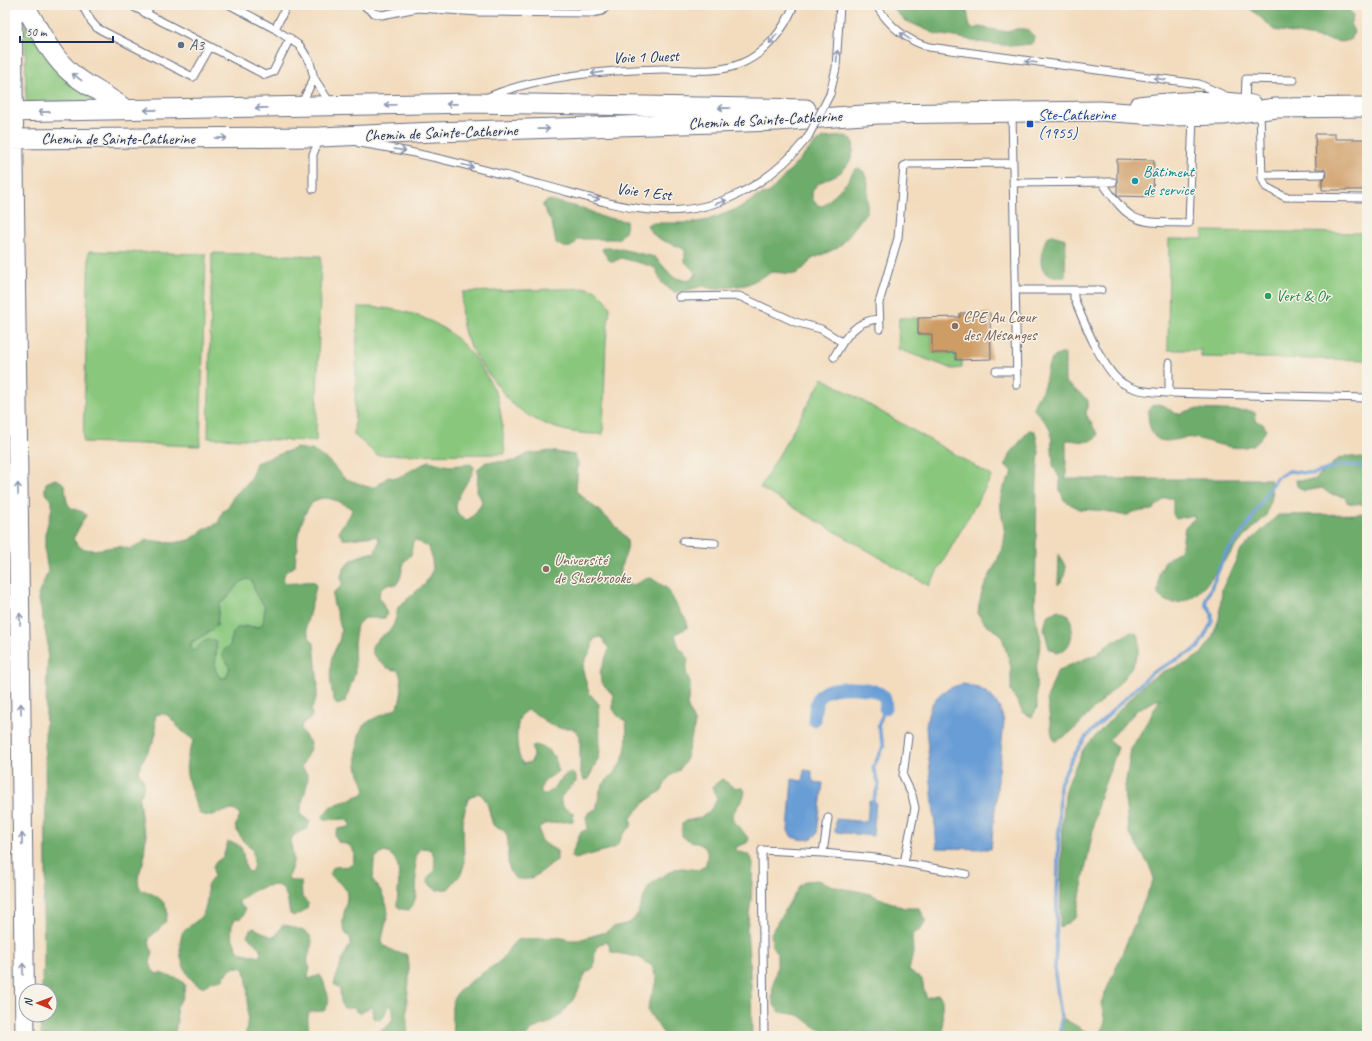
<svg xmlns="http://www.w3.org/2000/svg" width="1372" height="1041" viewBox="0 0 1372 1041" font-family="Caveat,sans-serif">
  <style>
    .green { fill: #89c77d; stroke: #527b6e }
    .forest { fill: #6eac6c; stroke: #446e65; fill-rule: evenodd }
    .water { fill: #699dd5; stroke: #42669a }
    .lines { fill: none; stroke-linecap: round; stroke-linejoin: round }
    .stream { stroke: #699dd5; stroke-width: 3.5 }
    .canal { stroke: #699dd5; stroke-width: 13 }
    .building { fill: #ce9c65 }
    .lane-casing { stroke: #676c80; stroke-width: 9 }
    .secondary-casing { stroke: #676c80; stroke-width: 21 }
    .lane { stroke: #fff; stroke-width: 7 }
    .secondary { stroke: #fff; stroke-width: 19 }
    .lane-bridge-casing { stroke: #676c80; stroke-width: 9; stroke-linecap: butt }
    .lane-bridge { stroke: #fff; stroke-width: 7 }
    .oneway { stroke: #8d97ae }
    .service-dot { fill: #5c6f8a; stroke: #f7f3e8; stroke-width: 1.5 }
    .transit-dot { fill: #1a4fb4; stroke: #f7f3e8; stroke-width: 1.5 }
    .culture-dot { fill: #0f9aa8; stroke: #f7f3e8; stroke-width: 1.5 }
    .leisure-dot { fill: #2e9e5b; stroke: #f7f3e8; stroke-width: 1.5 }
    .education-dot { fill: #8d6e63; stroke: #f7f3e8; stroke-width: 1.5 }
    .labels { text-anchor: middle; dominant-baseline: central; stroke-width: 3; stroke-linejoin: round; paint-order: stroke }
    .service-label { font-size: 16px; fill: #4e5e75; stroke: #f7f3e8; text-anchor: start }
    .street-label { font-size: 16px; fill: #1b2f5e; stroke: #f7f3e8 }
    .transit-label { font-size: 16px; fill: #164399; stroke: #f7f3e8; text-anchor: start }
    .culture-label { font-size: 16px; fill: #0d838f; stroke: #f7f3e8; text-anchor: start }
    .leisure-label { font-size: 16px; fill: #27864d; stroke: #f7f3e8; text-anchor: start }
    .education-label { font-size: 16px; fill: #785e54; stroke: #f7f3e8; text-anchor: start }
  </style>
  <rect width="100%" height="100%" fill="#f7f3e8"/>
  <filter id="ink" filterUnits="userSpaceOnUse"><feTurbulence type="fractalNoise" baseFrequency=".025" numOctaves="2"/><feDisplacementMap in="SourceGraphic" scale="8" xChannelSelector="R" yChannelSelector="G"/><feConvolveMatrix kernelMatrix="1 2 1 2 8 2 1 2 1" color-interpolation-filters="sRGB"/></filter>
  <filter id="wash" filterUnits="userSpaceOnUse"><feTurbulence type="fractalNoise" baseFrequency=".012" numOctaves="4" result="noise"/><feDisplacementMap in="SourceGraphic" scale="16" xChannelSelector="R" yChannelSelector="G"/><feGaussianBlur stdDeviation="0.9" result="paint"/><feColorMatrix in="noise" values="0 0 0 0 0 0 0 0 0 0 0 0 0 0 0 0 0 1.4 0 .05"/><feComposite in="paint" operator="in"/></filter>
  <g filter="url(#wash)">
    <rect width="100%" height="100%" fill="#f3dcbe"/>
    <path class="green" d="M25,23l82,79h-81z
      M1203,231l164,2v127l-166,-3v-7h-33l1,-111h34z
      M89,251l117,3 -6,192 -117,-4z
      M212,253l109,3 -5,185 -108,-3z
      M587,288l10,3 9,9 4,8 -4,33 -3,93c-36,1 -66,-9 -93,-32 -27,-37 -56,-61 -47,-110z
      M358,307c52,-1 96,16 124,62 6,9 11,17 15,27 5,18 6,38 8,58l-128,1 -23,-20z
      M899,318h19v16h14v19h24v7h6v8l-9,1 -55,-20z
      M823,378l169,98 -63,110 -169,-98z
      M248,579l4,2 4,14 9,12 -2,18 -4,2 -14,-1 -12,7 -3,13 -5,3c2,11 8,20 1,29h-6l-5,-9 2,-23 -9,-6 -14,11 -3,-1v-7l23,-14 3,-3 2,-22c12,-6 16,-23 29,-25z"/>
    <path class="forest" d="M890,5h24l5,2 5,-2h21l3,2 9,-2 10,6 3,16 4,2 5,-2 29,5 8,-3h10l8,7 -1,6 -2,2 -20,2 -34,-4 -11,-3 -30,-5 -32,-14z
      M1246,5h90l8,2 8,6 1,5 -3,6 4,7 -4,9 -8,2 -67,-12z
      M845,136l7,3c5,12 -3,28 -14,35 -7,4 -16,6 -22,12 -8,7 -3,20 7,20l25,-25 7,-12h5l4,3 4,11 -1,28 -24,32 -8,6 -23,10 -11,12 -6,3 -23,-2 -26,13 -34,4 -9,-3 -23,6h-7l-12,-10 -5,-13 -5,-3 -30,-8 -8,4 -4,-2 -7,-10 1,-2h14l38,9 18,20 14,4 9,-6 -2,-4 -9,-9v-12c-12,-8 -32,-8 -38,-25l3,-2h42l16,-3 34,-13 14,-10 14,-5 45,-49 9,-5z
      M549,200l37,9 16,8 24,4c2,8 -2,13 -8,18h-40c-6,11 -12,10 -22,4l-4,-20 -9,-16v-3z
      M1052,235l14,4 -1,38c-29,4 -27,-20 -18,-40z
      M1065,353v29l23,18 -2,14 12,21c-7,11 -21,5 -32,5v39h204l2,17 -6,20 -23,22 -39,49c-13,13 -31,24 -46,8l1,-22 6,-12 14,-10 3,-6 3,-18 10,-9 -2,-3 -17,4 -3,-5v-16h-8l-13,12 -20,2 -4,3h-7l-15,-4 -26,-2 -8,-4 -8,-5 -4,-10v-11l-7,-14 -2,-33 -3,-7 -15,-17c2,-8 9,-15 11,-23 5,-15 1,-28 21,-32z
      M1158,404l7,2 9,7 5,1 15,-5 57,2 4,2 1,8 7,3 3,5c-13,32 -48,14 -71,9 -17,-3 -38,14 -45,-11 -2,-7 -3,-14 1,-21z
      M1029,430l6,1 4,21 -2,28 -2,134 6,26 -5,30 1,38 -5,9 -9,-5 -12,-21v-24l-10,-33 -15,-9 -8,-11c1,-29 19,-45 26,-72 3,-15 -6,-30 -3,-46 1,-9 8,-16 12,-24l-8,-7 6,-12z
      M296,448l16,2 18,12 14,16 24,9h7l13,-10 9,1 32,-17 20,5 22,-2 3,3c0,13 -35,42 -7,53l5,-3 9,-12 1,-4 -5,-10 1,-22 8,-7 29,-1 13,-7 22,-3 25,4 3,8 -2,28c10,9 48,39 51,50 4,16 -18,29 3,44 8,0 13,-7 21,-7l17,11 11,21 8,11v7l-12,6 4,14 5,4 4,7 -2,13 4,10v10l-3,13 8,19 -10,38 -6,8 -10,7 -8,14 -15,10 -11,12 -4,5v9l-8,7 -4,9 -5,5 -39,11 -4,-3 10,-24 7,-3 -2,-12 3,-5 7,-3c3,-7 2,-17 6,-23 4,-6 11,-11 15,-17 10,-13 11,-32 9,-47l-9,-7 -4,-6v-14l-12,-13 -1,-10 9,-23 -7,-11 -3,-1 -5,2 -2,5v4l-8,15 -1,8 6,22 10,11 1,45 -1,8 -11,22 -4,1 -4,-9v-35l-4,-5 -4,-3h-13l-10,-4 -16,-12 -6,-2c-3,2 -6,4 -7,7 -5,11 -4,38 3,47l8,-2 2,-5 -1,-10 2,-2c15,2 23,11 24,26 -8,8 -18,9 -17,21l3,3c11,-3 15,-18 26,-23l6,4v6l-15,15c-1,10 4,12 13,16l-1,8 -29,3 -5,4 2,13 16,10v9l-2,2c-15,8 -21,22 -40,16 -14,-15 -1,-34 -11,-47 -3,-4 -7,-3 -11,-6 -4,-11 -4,-27 -15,-32l-10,6 -5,19 1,47 -3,9 -13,15 -12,1 -8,-7v-6l6,-5c1,-12 2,-27 -15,-23 -10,20 6,43 -10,61l-8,-1 -4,-3c0,-16 9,-50 -13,-54l-7,4 -3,5 -1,19 8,11 6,15 1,8 -6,25 1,6 12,7 11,2c6,9 2,35 1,47 -1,11 0,23 1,35h-36l1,-4c14,-1 25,-12 18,-27l-3,1 -5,12 -2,2 -8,-2 -1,-12 -11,7 -4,-1 -3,-4h-10l-3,-4 -1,-15 -6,-5 9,-26 8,-15 -1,-5c-14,-12 -3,-28 -3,-43 -1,-12 -13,-13 -17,-22l2,-5c13,-5 25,6 21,-18l-4,-5 -11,-3 -3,-7 3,-6 11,-2 2,-4 -7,-4 -20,1 -1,-4 7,-9 33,-13c5,-8 -1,-12 -4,-20 -4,-10 -3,-41 5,-49 8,-7 21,-11 31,-16 8,-8 8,-26 4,-37l-2,-2c-12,0 -17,-9 -25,-17v-7c15,-19 21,-8 26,-39l27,-23 8,-15 -2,-16 -3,-7 -5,-1 -7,-5 -3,1 -2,14 -7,7 -4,17 -4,6 -9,-1 -7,7 -1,5 8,18 -2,4h-21l-7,7 -3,18 1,30 -10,29 -8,3c-7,-7 -8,-39 -5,-48 2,-7 7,-13 8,-20 4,-17 -9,-28 -7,-44l9,-7c0,-4 -2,-10 0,-13 7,-16 18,-17 33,-21l4,-11 -1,-4c-11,-2 -24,3 -35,2l-4,-6c2,-10 12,-15 13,-24 -24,-15 -40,-18 -50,13 -3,10 -6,15 -4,27l-2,4 -1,13c-8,5 -13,6 -11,16 9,4 21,-2 31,0l1,5 -10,39 3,11 5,6 4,44 -2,11 -5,12 1,5 -2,4 -8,5 -1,6 10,14 -2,7 -8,16 7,8c0,14 -8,26 -7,40l9,7 -3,7c-25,9 -13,14 -14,33 -1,7 -4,10 -5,16l4,3h9l1,16 6,6c0,8 -7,11 -14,13l-4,-2 -3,-17 -5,-10c-13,-6 -34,5 -43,15v2l6,5 -1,6 -4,4 -4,-1c-9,11 -3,25 4,34l20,5 1,-8 -14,-13 3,-6 4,-2 18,9 4,-1 6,-11c6,0 11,2 16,4 29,8 2,26 12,39l-2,8 1,3 11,-4c3,4 4,7 5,12 4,10 6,15 -1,24l-15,1c-3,8 1,15 -1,24h-63c4,-9 4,-59 -1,-68l-9,-1 -6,4 -7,9h-7l-13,7c-18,-7 -26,-36 -20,-53 2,-6 8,-8 13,-12 12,-8 13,-23 12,-36l7,-10 -1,-9 3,-5 7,-5 5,-15c22,1 11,20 21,30l3,-1c3,-8 2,-15 0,-23l-9,-7 -8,-14 5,-11 -3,-5c-13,-4 -24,9 -37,3 -3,-6 -5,-12 -7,-18 -8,-23 -10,-33 1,-56 -4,-3 -9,-6 -13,-10 -8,-7 -11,-20 -25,-15 -3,7 2,14 -1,22 -4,12 -13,22 -17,34l6,10 -2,13 -3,3 3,28 5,11c-3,8 -2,14 -3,23 -2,11 -10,18 -3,31 15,4 33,14 24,32 -4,7 -11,11 -16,16l1,9 3,5 -3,11 3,8 4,3 4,-1c8,5 18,3 24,12l-2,12 -7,10 1,15 -3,14h-133l-1,-21h10v-24h-9l3,-27 -1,-58 3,-28 -1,-142 3,-91 -10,-50 10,-23 -3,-20v-18l7,-26v-8c-8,-5 -8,-8 -6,-17l9,-4c15,4 8,14 13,25 3,7 14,5 18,11l-13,24 8,9c19,6 32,-6 49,1l17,-9 26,3 17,-3 15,-11 13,-6 5,-12 5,-3 5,-11 17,-17 6,-17zM248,579l4,2 4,14 9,11 -2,18 -4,3h-21l-5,6 -3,13c-14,8 -5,12 0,22l-4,10h-6l-5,-9 1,-28c-8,-5 -16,3 -22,10l-3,-1v-8l23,-13 3,-3 2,-22c12,-6 16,-23 29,-25z
      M1347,456l20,3v45h-15l-5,-2 -2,-5 -15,-3 -8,-6 -18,3 -7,-5 -1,-6h18l24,-21z
      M1367,514v522h-306v-19l24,14 15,4 5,-13 -4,-19 53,-125 -5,-13 -20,-32 -5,-41 7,-43 30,-51 -23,11 -29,31 9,8 -19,51 -23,118 -16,11 2,-100 4,-42 18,-38 61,-65 19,-12 21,-7 16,-10 10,-14 8,-21 3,-30 19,-39 37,-35z
      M1059,554l7,14 -3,12 -5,5z
      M1058,610l11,5c5,14 5,34 -12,38l-8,-5 -5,-19 3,-13z
      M1131,632l7,2c11,27 -33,63 -49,80 -11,11 -19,22 -34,27l-3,-6 -5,-36 10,-27 10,-6 30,-12 8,-8z
      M722,779l11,8 10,1 2,3c-1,11 -11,16 -13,27l17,21 -2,4 -11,4 1,4c8,3 15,2 16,13l-2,36 -4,29 4,58 1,49h-77l-12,-3 -15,-22 1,-10 8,-20 -5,-15 -14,-9 -27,-5 -3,-10 -9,2 -4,7 -1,16 -6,5h-2c-7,19 -17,40 -36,50 -8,5 -18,4 -23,14h-70l-3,-2c-6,-40 -1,-40 30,-62 5,-4 11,-6 16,-11 7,-6 9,-15 17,-21l41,-3 12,3h8l28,-8 7,-5 16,-4 5,-4 4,-6 10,-26 8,-7 19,-11 8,-1 15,2 7,-4c9,-26 -11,-20 -23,-30v-12l3,-3c18,-3 23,-5 32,-22l-4,-13z
      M817,880l23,8 27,5 37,15h15l7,12 -6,10 -8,4 1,18 -4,19 13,8 2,12 3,7 12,-4 3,6 1,36h-18l-3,-2 -3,2 -92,-5 -9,-2 -19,-14 -19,-3 -5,-5 -3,-9 1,-13 4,-18v-14l-5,-7 -1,-13 29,-48 6,-4z"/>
    <path class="water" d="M963,684c23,4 36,14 41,38l-13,127 -54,-1 -11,-121c3,-25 11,-37 37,-43z
      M804,770l8,1v8l2,3 9,1 -6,51c-6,8 -17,6 -25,3l-4,-6 4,-52 9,2 3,-3z
      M869,801l7,1 -3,34 -38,-4 1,-13 31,3z"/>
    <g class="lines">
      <path class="stream" d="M872,804l7,-20 -6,-17 11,-21 -6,-19 7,-19
        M1061,1036v-19l-6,-43 5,-190 11,-24 15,-23 26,-26 41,-39 45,-24 14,-26v-8l-6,-10v-4l19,-45 23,-30 28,-47 13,-7 24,3 27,-9 27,1"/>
      <path class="canal" d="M814,720c1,-9 1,-20 8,-26 9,-9 53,-8 61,2 3,3 3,8 2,12"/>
    </g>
    <g id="blocks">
      <path class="building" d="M1315,134h20v5h32v51h-45v-11l4,-2 1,-3 -3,-5h-8z
        M1117,159l37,1 -1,37 -35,-1 -1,-2z
        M960,313h30l1,46 -35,1v-7h-24v-19h-14v-16l42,-1z"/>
    </g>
  </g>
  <g filter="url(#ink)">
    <use href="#blocks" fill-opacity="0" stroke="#676c80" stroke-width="1"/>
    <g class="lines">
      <defs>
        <path id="lane" d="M82,5l9,16 6,7 96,49 17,-30
          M130,5l135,70 8,-3 17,-34
          M230,5l45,24 25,17 10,16 4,16 16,25
          M363,5l11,8 8,2 35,-7 62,4 113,1 10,-2 6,-6
          M876,5c13,21 29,35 53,42l270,37 27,12
          M146,14l5,-9
          M275,29l12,-24
          M830,94l6,-26 4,-63
          M488,97c52,-22 120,-27 176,-28 26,0 51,5 76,-5 25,-10 44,-34 54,-59
          M1245,102l1,-23 48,1
          M301,105l13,-27
          M1260,110l2,68 4,9 19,10 82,1
          M1012,112l5,273
          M359,143c62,9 122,26 183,42 35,9 72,22 109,25 63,6 119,-25 157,-73
          M1262,175l60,-1
          M1102,182c30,45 37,40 87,41l4,-107
          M1013,183l100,-1
          M313,189v-35l7,-15
          M1015,290h86
          M1074,290v8c9,22 29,74 50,86 13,8 30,8 45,9l198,5
          M679,297l60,-1 56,26 26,7 21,13
          M880,329l-1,-26 19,-65 6,-72 5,-2 104,-1
          M834,357c10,-19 22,-37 45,-38
          M996,371h20
          M1169,393v-30
          M683,541l32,2
          M823,853l53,5 90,16
          M904,863l11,-55 -3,-13 -9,-19 5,-39
          M764,1036l-2,-186 61,3 5,-35"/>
        <path id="secondary" d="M12,5l13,1031
          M24,5c15,23 25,49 47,68 17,14 37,22 55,37
          M1139,106c38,-5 75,-7 113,-1
          M5,112l469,-9 332,6
          M5,139l315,-2 115,-5 342,-11 101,-7 222,-3 71,5 52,-1 53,-7 91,-1"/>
      </defs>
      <use href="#lane" class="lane-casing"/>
      <use href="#secondary" class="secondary-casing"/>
      <use href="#lane" class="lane"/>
      <use href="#secondary" class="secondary"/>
      <defs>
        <path id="lane-bridge" d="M808,137l22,-43"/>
      </defs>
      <use href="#lane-bridge" class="lane-bridge-casing"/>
      <use href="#lane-bridge" class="lane-bridge"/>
    </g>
    <defs><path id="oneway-shaft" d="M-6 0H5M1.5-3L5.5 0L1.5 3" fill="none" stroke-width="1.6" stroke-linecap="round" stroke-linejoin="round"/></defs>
    <g class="oneway">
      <use href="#oneway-shaft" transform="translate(905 36) rotate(-146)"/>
      <use href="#oneway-shaft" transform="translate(773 39) rotate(129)"/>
      <use href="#oneway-shaft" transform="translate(837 56) rotate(-86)"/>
      <use href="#oneway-shaft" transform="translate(1031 62) rotate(-173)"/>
      <use href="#oneway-shaft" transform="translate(597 73) rotate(172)"/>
      <use href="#oneway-shaft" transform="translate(77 77) rotate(-143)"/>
      <use href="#oneway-shaft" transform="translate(1160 79) rotate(-172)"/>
      <use href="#oneway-shaft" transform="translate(452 104) rotate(179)"/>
      <use href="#oneway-shaft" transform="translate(390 105) rotate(178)"/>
      <use href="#oneway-shaft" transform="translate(261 108) rotate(179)"/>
      <use href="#oneway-shaft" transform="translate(724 108) rotate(-179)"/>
      <use href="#oneway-shaft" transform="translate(150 110) rotate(179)"/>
      <use href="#oneway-shaft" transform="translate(44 112) rotate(179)"/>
      <use href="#oneway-shaft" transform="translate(544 129) rotate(-1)"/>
      <use href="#oneway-shaft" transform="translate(221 138) rotate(-1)"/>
      <use href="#oneway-shaft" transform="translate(400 150) rotate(10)"/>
      <use href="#oneway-shaft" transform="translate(468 166) rotate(15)"/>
      <use href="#oneway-shaft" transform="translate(594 198) rotate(14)"/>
      <use href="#oneway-shaft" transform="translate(721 202) rotate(-19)"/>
      <use href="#oneway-shaft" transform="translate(18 489) rotate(-91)"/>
      <use href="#oneway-shaft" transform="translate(20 619) rotate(-91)"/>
      <use href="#oneway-shaft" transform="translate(21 709) rotate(-91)"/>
      <use href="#oneway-shaft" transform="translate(22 839) rotate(-90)"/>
      <use href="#oneway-shaft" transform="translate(23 969) rotate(-91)"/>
    </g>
  </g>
  <circle class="service-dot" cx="181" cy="45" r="4"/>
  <rect class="transit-dot" x="1026" y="120" width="8" height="8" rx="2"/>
  <circle class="culture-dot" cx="1135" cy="181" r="4"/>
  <circle class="leisure-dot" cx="1268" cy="296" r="4"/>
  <g class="education-dot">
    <circle cx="955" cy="326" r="4"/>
    <circle cx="546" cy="569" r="4"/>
  </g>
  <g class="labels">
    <g class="service-label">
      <text x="189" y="45">A3</text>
    </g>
    <g class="street-label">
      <text transform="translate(646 57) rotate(-2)">Voie 1 Ouest</text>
      <text transform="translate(765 120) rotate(-3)">Chemin de Sainte-Catherine</text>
      <text transform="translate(441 133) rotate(-2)">Chemin de Sainte-Catherine</text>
      <text x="118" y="139">Chemin de Sainte-Catherine</text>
      <text transform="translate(644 192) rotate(7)">Voie 1 Est</text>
    </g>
    <g class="transit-label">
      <text x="1038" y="115">Ste-Catherine<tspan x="1038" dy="18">(1955)</tspan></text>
    </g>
    <g class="culture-label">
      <text x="1143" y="172">Bâtiment<tspan x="1143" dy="18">de service</tspan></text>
    </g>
    <g class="leisure-label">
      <text x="1276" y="296">Vert &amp; Or</text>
    </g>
    <g class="education-label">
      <text x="963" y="317">CPE Au Cœur<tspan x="963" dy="18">des Mésanges</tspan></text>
      <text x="554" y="560">Université<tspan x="554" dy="18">de Sherbrooke</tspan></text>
    </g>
  </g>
  <rect width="1372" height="1041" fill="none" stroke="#f7f3e8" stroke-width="20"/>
  <g transform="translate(38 1003) rotate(271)"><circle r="19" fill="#f7f3e8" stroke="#9fa5b1"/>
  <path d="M0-3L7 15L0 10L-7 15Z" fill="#c8321e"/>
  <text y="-6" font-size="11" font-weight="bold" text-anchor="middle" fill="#1b2f5e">N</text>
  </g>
  <path d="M20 36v6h93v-6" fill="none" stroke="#1b2f5e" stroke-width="2"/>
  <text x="26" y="36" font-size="12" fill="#1b2f5e" stroke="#f7f3e8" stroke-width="3" paint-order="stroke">50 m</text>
</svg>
